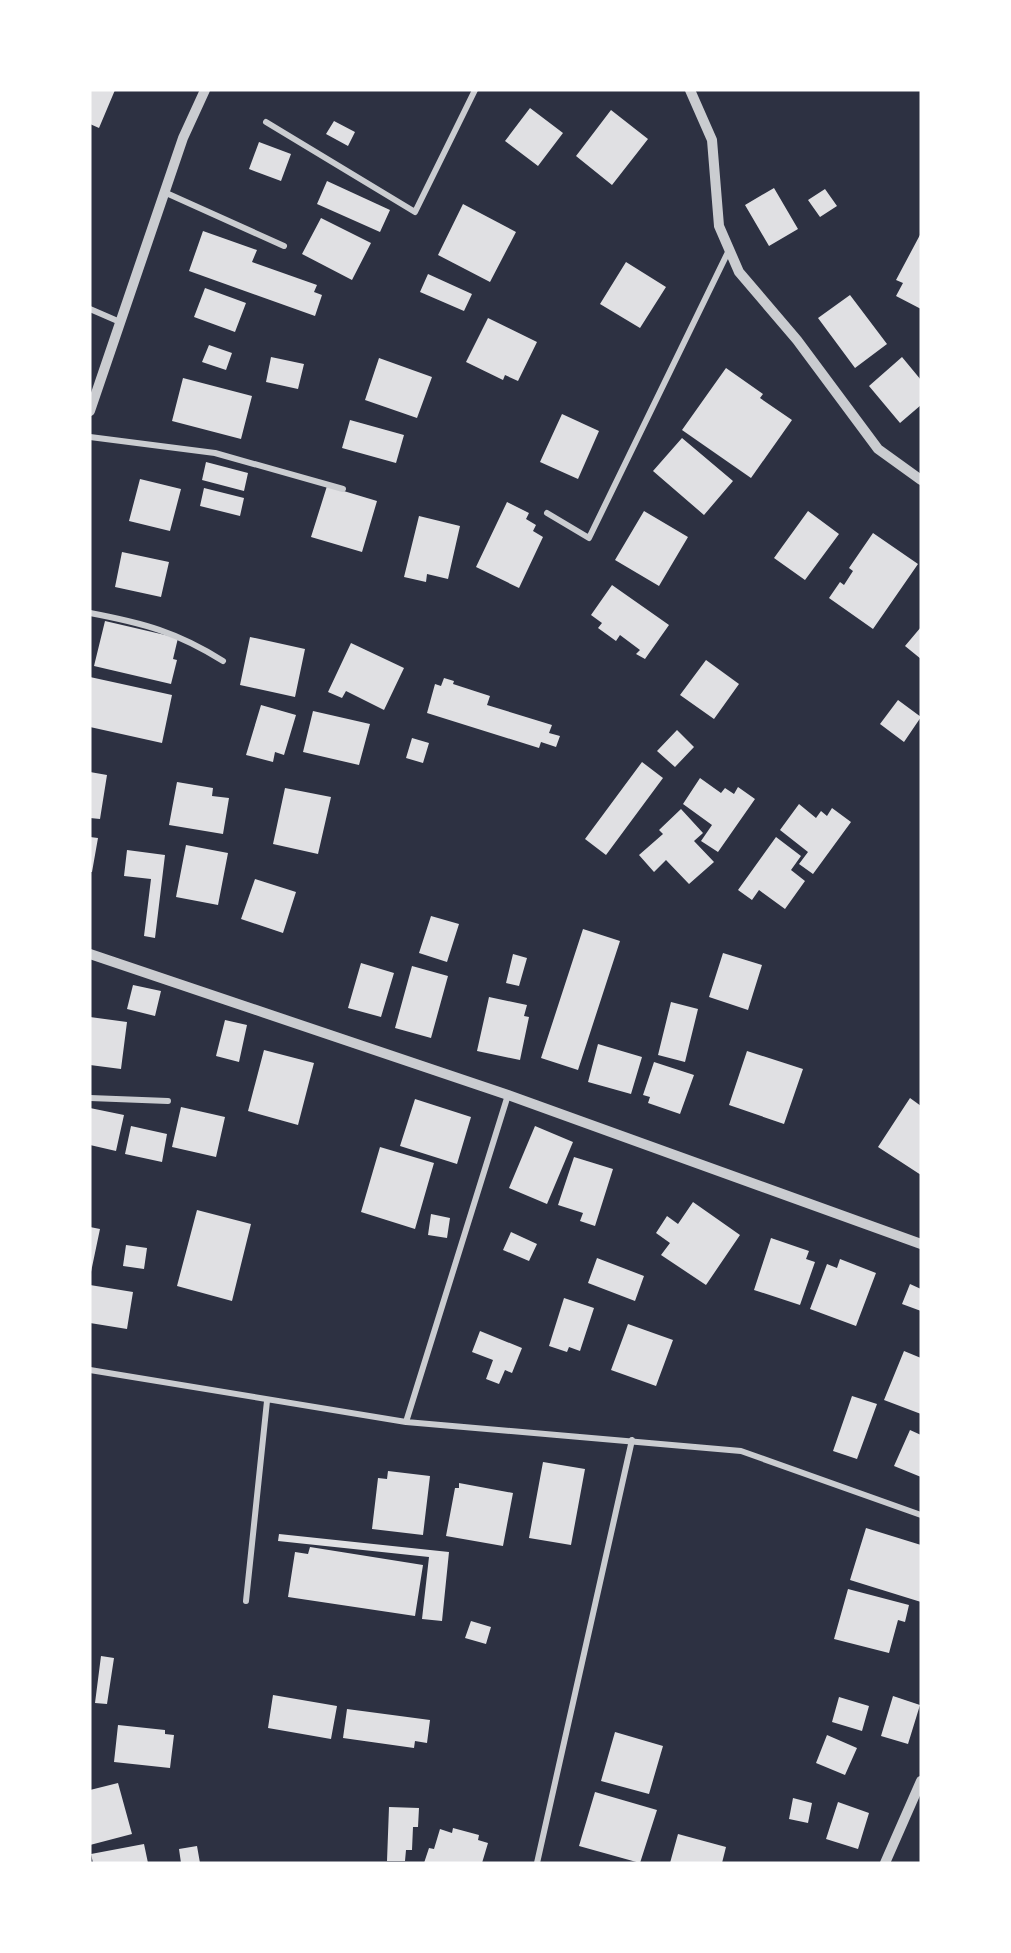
<svg xmlns="http://www.w3.org/2000/svg" width="1011" height="1953" viewBox="0 0 1011 1953" font-family="Georgia,serif">
  <style>
    .building { fill: #e0e0e3 }
    .lines { fill: none; stroke-linecap: round; stroke-linejoin: round }
    .minor { stroke: #caccd0; stroke-width: 6 }
    .tertiary { stroke: #caccd0; stroke-width: 10 }
  </style>
  <rect width="100%" height="100%" fill="#2d3142"/>
  <path class="building" d="M90,90h25l-16,38 -9,-4z
    M530,108l33,25 -25,33 -33,-25z
    M611,110l37,29 -36,46 -36,-29z
    M334,121l21,11 -7,14 -22,-12z
    M259,142l32,12 -10,27 -32,-12z
    M327,181l63,29 -10,22 -63,-28z
    M774,188l24,41 -29,17 -24,-41z
    M825,189l12,17 -17,11 -12,-17z
    M463,204l53,28 -26,50 -52,-27z
    M321,218l50,25 -19,37 -50,-26z
    M203,231l54,19 -5,12 65,23 -3,7 8,3 -7,21 -126,-45z
    M921,233v76l-25,-13 7,-13 -7,-3z
    M626,262l40,25 -26,41 -40,-24z
    M428,274l44,20 -8,17 -44,-19z
    M205,288l41,15 -11,29 -41,-15z
    M850,295l37,49 -32,24 -37,-50z
    M488,318l49,24 -19,39 -13,-6 -2,5 -37,-18z
    M209,345l23,8 -6,17 -24,-8z
    M271,357l33,7 -6,25 -32,-7z
    M902,357l19,23v25l-21,18 -31,-37z
    M379,358l53,19 -15,41 -52,-18z
    M726,368l37,26 -3,4 32,22 -41,58 -69,-48z
    M183,378l69,18 -11,43 -69,-18z
    M562,414l37,17 -21,48 -38,-17z
    M350,420l54,15 -8,28 -54,-15z
    M682,438l51,43 -29,34 -51,-44z
    M206,462l42,11 -4,18 -42,-11z
    M140,479l41,10 -11,42 -41,-10z
    M327,486l50,15 -15,51 -51,-15z
    M204,488l40,10 -4,18 -40,-10z
    M507,502l22,11 -3,6 10,6 -3,6 10,6 -24,51 -43,-21z
    M644,511l44,26 -29,49 -44,-26z
    M808,511l31,23 -34,46 -31,-22z
    M419,516l41,10 -12,53 -21,-5 -1,8 -22,-5z
    M873,533l45,31 -45,65 -44,-31 11,-16 4,3 9,-14 -4,-3z
    M122,552l47,10 -8,35 -46,-10z
    M612,585l57,40 -24,34 -9,-5 4,-4 -20,-15 -4,6 -18,-13 4,-5 -11,-8z
    M105,621l73,17 -5,21 4,1 -6,24 -77,-18z
    M921,627v32l-16,-13z
    M250,637l55,12 -10,48 -55,-12z
    M351,643l53,25 -20,42 -38,-19 -4,7 -14,-6z
    M706,660l33,24 -25,35 -34,-24z
    M90,677l82,18 -10,48 -72,-16z
    M444,678l10,3 -1,3 37,12 -3,9 65,20 -3,8 11,3 -4,11 -15,-5 -2,6 -112,-35 8,-29 6,2z
    M898,700l23,17 -17,25 -24,-18z
    M261,705l35,10 -12,40 -9,-3 -2,10 -27,-7z
    M313,711l57,13 -11,41 -56,-13z
    M677,730l17,17 -19,20 -18,-16z
    M412,738l17,5 -6,20 -17,-5z
    M642,762l21,16 -57,77 -21,-16z
    M90,772l17,3 -7,44 -10,-1z
    M700,778l21,15 4,-5 9,6 4,-7 17,12 -37,53 -17,-11 11,-16 -29,-21z
    M177,782l36,6 -1,8 17,2 -6,36 -54,-9z
    M285,788l46,9 -13,57 -45,-10z
    M799,804l17,14 5,-7 6,5 5,-8 19,14 -38,52 -14,-10 9,-12 -28,-22z
    M681,809l22,24 -9,8 20,21 -25,22 -23,-24 -12,12 -15,-17 24,-21 -4,-4z
    M90,837l8,1 -6,34h-2z
    M776,837l25,19 -10,14 14,11 -20,28 -26,-19 -7,10 -14,-10z
    M186,845l42,8 -10,52 -42,-8z
    M127,850l38,5 -10,83 -11,-2 7,-57 -27,-3z
    M255,879l41,13 -13,41 -42,-14z
    M431,916l28,8 -12,38 -28,-9z
    M583,929l37,12 -42,129 -37,-12z
    M723,953l39,12 -14,45 -39,-13z
    M513,954l14,4 -8,28 -13,-3z
    M361,963l33,10 -13,44 -33,-9z
    M412,966l36,10 -17,62 -36,-10z
    M133,985l28,6 -6,25 -28,-7z
    M489,997l38,8 -3,11 5,1 -9,43 -43,-9z
    M671,1002l27,7 -13,53 -27,-7z
    M90,1017l37,5 -6,47 -31,-4z
    M225,1020l22,5 -8,37 -23,-6z
    M598,1044l44,13 -11,37 -43,-12z
    M264,1050l50,13 -16,62 -50,-14z
    M747,1051l56,18 -19,55 -55,-19z
    M654,1062l40,13 -14,39 -32,-11 2,-6 -7,-2z
    M910,1098l11,8v69l-43,-28z
    M415,1099l56,18 -14,47 -57,-18z
    M181,1107l44,10 -9,40 -44,-10z
    M90,1108l34,7 -8,36 -26,-6z
    M131,1126l36,8 -5,28 -37,-8z
    M535,1126l38,16 -26,62 -38,-16z
    M380,1147l54,16 -19,66 -54,-17z
    M574,1157l39,12 -18,57 -15,-5 3,-8 -25,-8z
    M693,1202l47,33 -34,50 -45,-30 9,-12 -14,-10 11,-17 11,8z
    M197,1210l54,14 -19,77 -55,-15z
    M431,1214l19,4 -3,20 -19,-3z
    M90,1227l10,2 -9,43h-1z
    M511,1232l26,12 -8,17 -26,-11z
    M771,1238l38,13 -3,8 9,3 -15,43 -46,-15z
    M126,1245l21,3 -3,21 -21,-3z
    M597,1258l47,18 -9,25 -47,-18z
    M840,1259l36,14 -20,53 -46,-17 17,-45 10,4z
    M910,1284l11,5v22l-19,-7z
    M90,1285l43,7 -6,37 -37,-6z
    M564,1298l30,10 -14,43 -11,-4 -2,5 -18,-6z
    M628,1324l45,16 -17,46 -45,-16z
    M480,1331l42,17 -10,25 -7,-3 -6,14 -13,-5 7,-19 -21,-8z
    M904,1351l17,7v56l-37,-14z
    M852,1396l25,8 -20,55 -24,-8z
    M910,1430l11,5v42l-27,-11z
    M543,1462l42,7 -14,76 -42,-7z
    M388,1471l42,5 -7,59 -51,-6 6,-51 9,1z
    M459,1483l54,10 -10,53 -57,-10 9,-48h4z
    M866,1528l55,17v57l-71,-22z
    M279,1534l170,18 -7,69 -20,-2 7,-62 -151,-16z
    M310,1547l113,18 -8,51 -127,-19 7,-45 13,2z
    M848,1589l61,16 -4,17 -7,-2 -9,33 -55,-14z
    M471,1621l20,6 -5,17 -21,-6z
    M101,1656l13,2 -7,46 -12,-1z
    M273,1695l64,11 -6,33 -63,-11z
    M893,1696l27,9 -12,39 -27,-8z
    M839,1697l30,9 -7,25 -30,-9z
    M347,1709l83,11 -3,23 -12,-2 -1,7 -71,-10z
    M118,1725l47,5v4l9,1 -4,33 -56,-6z
    M615,1732l48,14 -14,48 -48,-13z
    M827,1735l30,13 -12,27 -29,-12z
    M118,1783l14,51 -42,11v-55z
    M595,1792l62,18 -17,53 -61,-17z
    M793,1798l19,5 -4,20 -19,-4z
    M838,1802l31,11 -11,36 -32,-10z
    M389,1807l30,1 -1,19h-5l-1,23h-6l-1,11h-18z
    M453,1828l26,7 -1,5 10,3 -6,20h-58l5,-15 5,1 6,-20 12,4z
    M678,1834l48,13 -4,16h-52z
    M144,1844l4,19h-55l-2,-9z
    M197,1846l3,17h-19l-2,-14z"/>
  <g class="lines">
    <path class="minor" d="M266,122l149,90 60,-122
      M164,192l120,54
      M90,309l30,13
      M90,437l125,16 128,36
      M547,513l42,25 140,-288
      M90,613c53,10 87,19 133,48
      M90,1098l78,3
      M90,1370l316,52 335,29 180,64
      M406,1422l102,-327
      M246,1601l21,-200
      M537,1863l95,-423"/>
    <path class="tertiary" d="M690,90l22,50 7,86 20,46 58,68 81,109 43,31
      M90,411l93,-273 22,-48
      M90,954l418,141 413,149
      M885,1863l36,-82"/>
  </g>
  <rect width="1011" height="1953" fill="none" stroke="#ffffff" stroke-width="183"/>
</svg>
